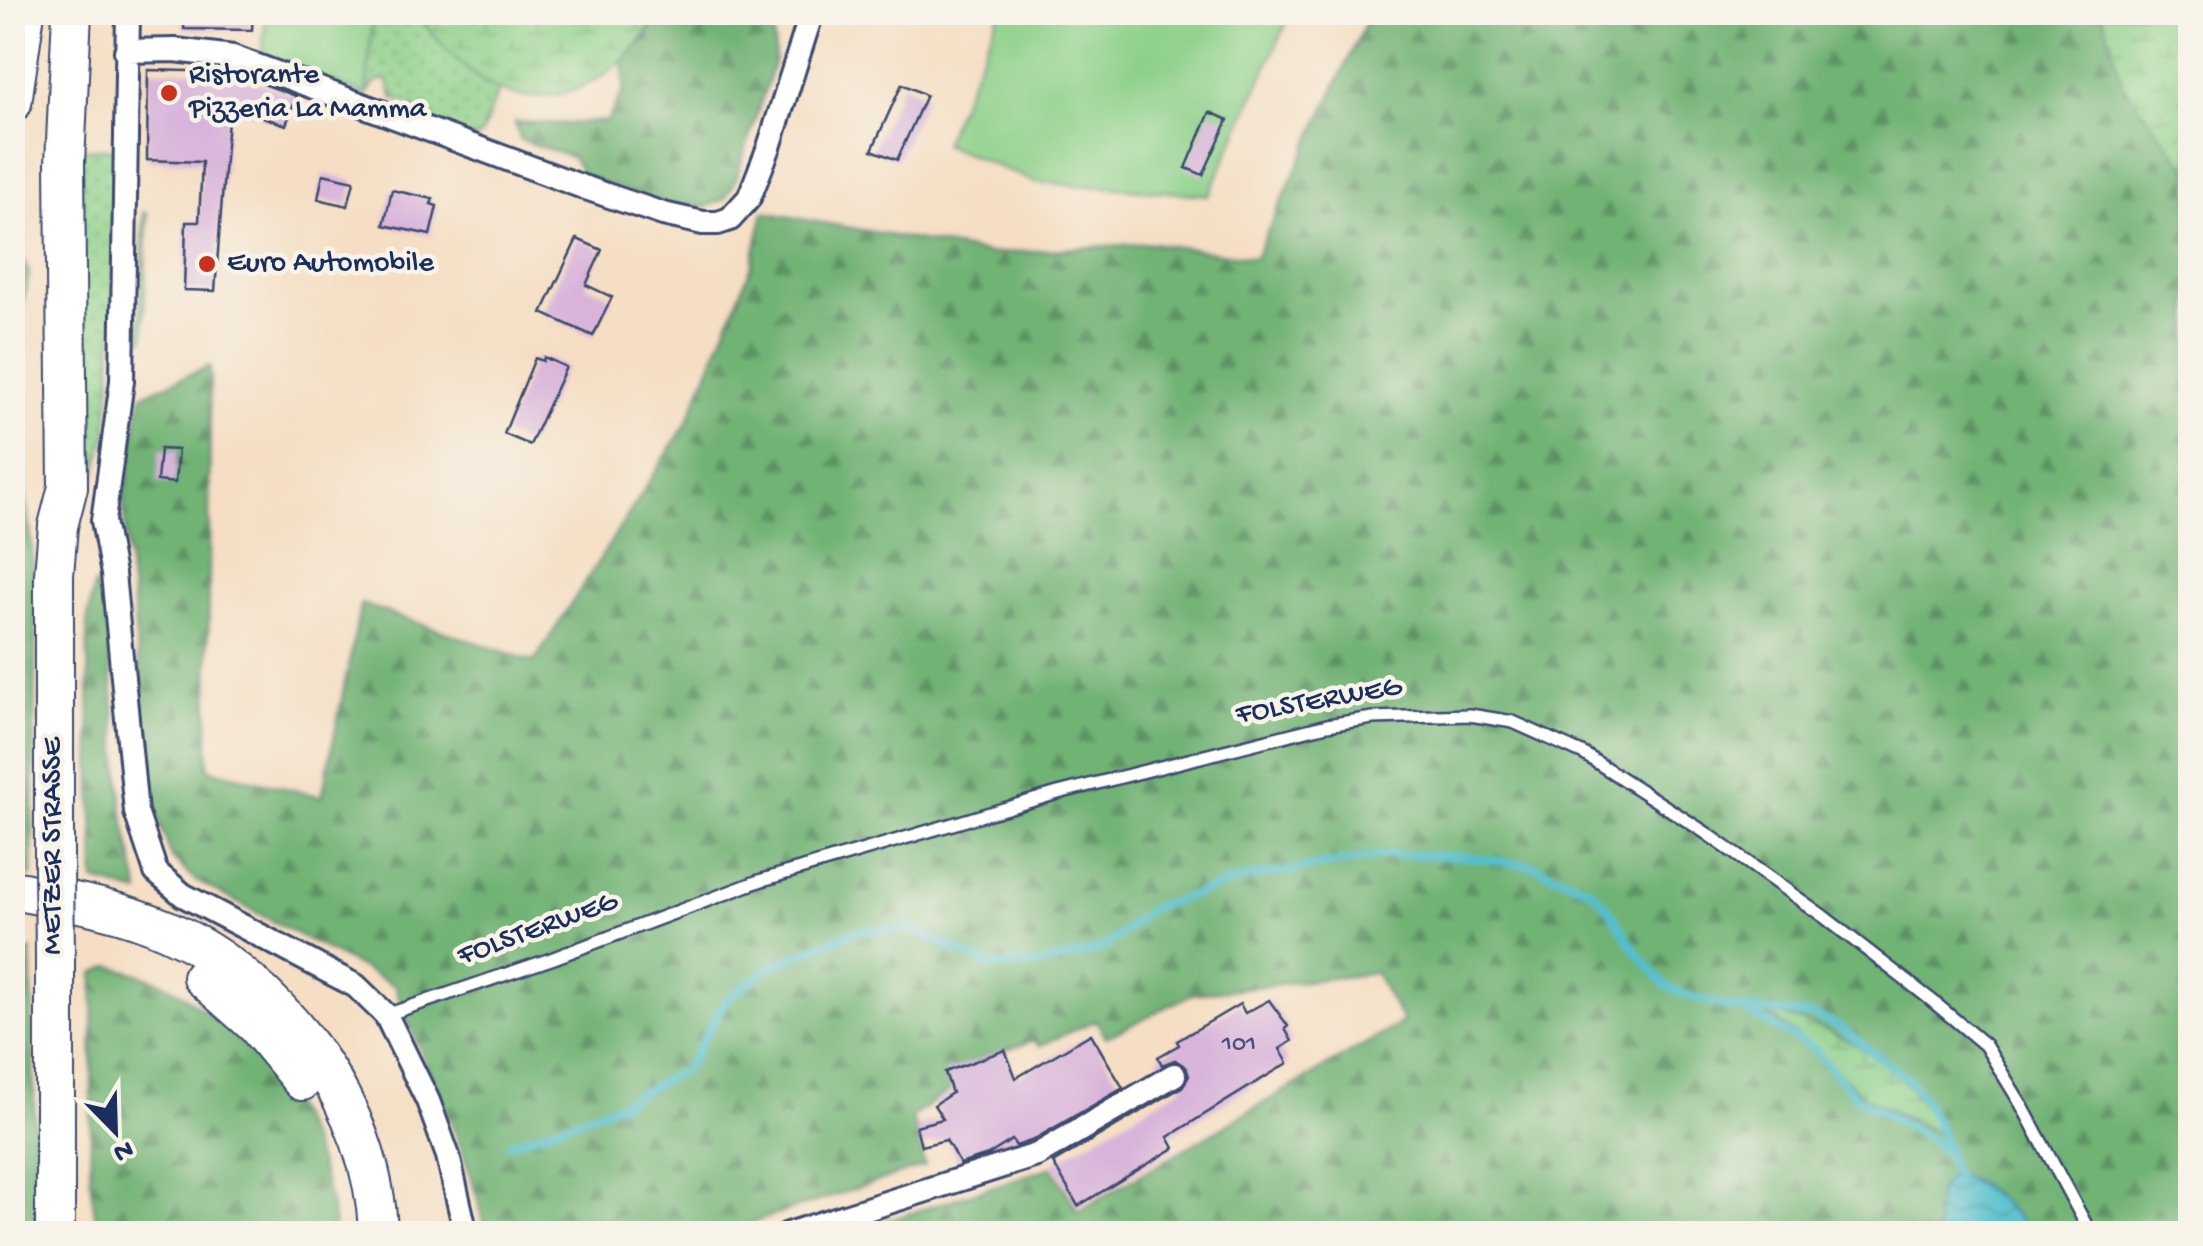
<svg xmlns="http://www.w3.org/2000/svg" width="2203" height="1246" viewBox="0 0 2203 1246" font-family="'Gochi Hand',sans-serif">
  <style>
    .grass { fill: url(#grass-dots); stroke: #548074; stroke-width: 2.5 }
    .forest { fill: url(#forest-firs); stroke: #46706a; stroke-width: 2.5; fill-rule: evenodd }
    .wetland { fill: url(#wetland-marsh); stroke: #548074; stroke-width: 2.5 }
    .garden { fill: #8cd089; stroke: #548074; stroke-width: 2.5 }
    .water { fill: url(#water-waves); stroke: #377796; stroke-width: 2.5 }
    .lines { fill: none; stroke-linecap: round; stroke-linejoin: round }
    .stream { stroke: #53bfce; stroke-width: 8 }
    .building { fill: #d8b4da }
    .service-casing { stroke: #3c496d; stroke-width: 16 }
    .minor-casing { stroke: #3c496d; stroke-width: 28 }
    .primary-casing { stroke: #3c496d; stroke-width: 42 }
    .service { stroke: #fff; stroke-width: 11 }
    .minor { stroke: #fff; stroke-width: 22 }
    .primary { stroke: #fff; stroke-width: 38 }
    .primary-bridge-casing { stroke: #3c496d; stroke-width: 42; stroke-linecap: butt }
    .primary-bridge { stroke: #fff; stroke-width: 38 }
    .poi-dot { fill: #c8321e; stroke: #f7f3e8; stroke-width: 4 }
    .labels { text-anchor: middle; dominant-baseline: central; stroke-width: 9; stroke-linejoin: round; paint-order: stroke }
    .number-label { font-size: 25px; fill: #4a507d }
    .poi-label { font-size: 30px; fill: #1b2f5e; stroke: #f7f3e8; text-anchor: start }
    .street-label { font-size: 30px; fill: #1b2f5e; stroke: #f7f3e8 }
  </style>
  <defs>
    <pattern id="grass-dots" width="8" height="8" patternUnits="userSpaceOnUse" patternTransform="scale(2.5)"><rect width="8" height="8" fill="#8cd089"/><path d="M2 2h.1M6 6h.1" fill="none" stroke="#72a973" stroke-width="1.8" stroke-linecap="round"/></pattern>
    <pattern id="forest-firs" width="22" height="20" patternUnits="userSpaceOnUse" patternTransform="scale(2.5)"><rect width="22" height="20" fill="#71b275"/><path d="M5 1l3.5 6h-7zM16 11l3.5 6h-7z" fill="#5c9163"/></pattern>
    <pattern id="wetland-marsh" width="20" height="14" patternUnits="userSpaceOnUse" patternTransform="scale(2.5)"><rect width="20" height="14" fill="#8cd089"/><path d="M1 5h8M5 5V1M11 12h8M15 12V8" fill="none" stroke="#72a973"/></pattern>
    <pattern id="water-waves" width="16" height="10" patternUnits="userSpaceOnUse" patternTransform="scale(2.5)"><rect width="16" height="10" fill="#53bfce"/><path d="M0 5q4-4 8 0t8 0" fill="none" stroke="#449caa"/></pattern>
  </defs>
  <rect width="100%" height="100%" fill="#f7f3e8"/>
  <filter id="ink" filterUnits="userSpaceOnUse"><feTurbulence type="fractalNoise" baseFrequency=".01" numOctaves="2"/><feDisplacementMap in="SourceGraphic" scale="20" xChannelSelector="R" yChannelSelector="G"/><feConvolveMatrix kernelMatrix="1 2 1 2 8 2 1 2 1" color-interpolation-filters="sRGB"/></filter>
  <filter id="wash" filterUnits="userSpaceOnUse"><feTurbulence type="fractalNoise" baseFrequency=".0048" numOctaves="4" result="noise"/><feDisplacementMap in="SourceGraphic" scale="40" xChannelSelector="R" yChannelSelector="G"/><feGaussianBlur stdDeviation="2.25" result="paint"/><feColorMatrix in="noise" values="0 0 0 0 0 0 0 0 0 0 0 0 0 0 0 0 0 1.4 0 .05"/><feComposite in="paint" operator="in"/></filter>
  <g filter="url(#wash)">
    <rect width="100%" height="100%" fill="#f5dec3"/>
    <path class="grass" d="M373,13h44l18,24 55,48 9,3 -18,48 -9,3 -61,-25 3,-9 -20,-6 -7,-19 -11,2 -10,13z
      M82,149h34l-5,228 -4,54 -13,49 -6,4 -10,-2z
      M144,212l3,2 -3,124 -5,5z"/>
    <path class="forest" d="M657,13h116l2,46 -40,122 -10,18 -22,9 -37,-4 -82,-28 -12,-19 -52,-17 -5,-18 53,2 39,-3 17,-31 -1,-29 24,-25z
      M1370,13h820v1220h-159l-42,-43 -52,5v38h-1073l-2,-4 190,-62 26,44 325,-189 -28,-49 -182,21 -87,43 -10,-17 -57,26 -5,-6 -88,32 5,17 -39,28 13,49 -205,67h-235c-15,-88 -62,-163 -90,-247l-200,-106 -23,-22 -17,-48 -7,-51 -25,-254 19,-110 68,-29 -2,403 114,28 39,-193 173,58 153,-239 65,-158 12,-53 227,42 160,-11 104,15zM1786,1016c48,16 102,39 133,82 7,10 13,24 19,35l-52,-23 -33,-23 -39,-39 -21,-13z
      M14,258l9,1 6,14 -16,79z
      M12,380l3,58 15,91 6,69 -4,278 -20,-3z
      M94,585l10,1 19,227 17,80 -45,-12 -8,-258z
      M31,951l6,282 -24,1v-278z
      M111,966c19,6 40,11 58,20 14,7 26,19 38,27 73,55 116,130 128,220h-237l-8,-52 4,-208z"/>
    <path class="wetland" d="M417,13h240c-25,58 -105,108 -168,72 -26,-15 -55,-49 -72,-72z
      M2102,13h88v158l-66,-84z
      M1766,1013c70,12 145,53 173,121l-75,-37 -50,-49z"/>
    <path class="garden" d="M266,13h107l-7,82 -104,-39z
      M1000,13h291l-82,182 -174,-13 -92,-38z"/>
    <path class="water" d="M1954,1174c31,7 57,35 77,59h-94c0,-22 -5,-47 17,-59z"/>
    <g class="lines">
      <path class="stream" d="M1746,1011l68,38 42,48 73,42 19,15
        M510,1144l109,-40 68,-36 39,-68 43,-32 85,-37 58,-2 78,37 48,-1 65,-16 47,-40 96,-31 141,-23 73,1 74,10 55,23 16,14 31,48 29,34 18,9 43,13 89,9 23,10 70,53 16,20 20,41 12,41"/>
    </g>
    <g id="blocks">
      <path class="building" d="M185,12h68l-1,18 -68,-1z
        M148,70l82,2 66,24 -10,29 -57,-19 -14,185 -31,-1 2,-68h13l3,-60 -55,-2z
        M902,84l24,11 -29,65 -25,-10z
        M1210,112l18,8 -25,55 -17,-7z
        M323,174l31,7 -6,25 -30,-7z
        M392,190l41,9 -2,5 6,2 -7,29 -46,-10z
        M577,239l25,11 -16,35 26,12 -19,39 -51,-23z
        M544,357l22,10 -36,78 -26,-11 31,-76 8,3z
        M160,449l18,1 -3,33 -18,-2z
        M1269,1000l19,26 -3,3 7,12 -12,8 8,14 -120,74 6,11 -96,58 -25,-43 129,-76 7,-11 -3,-9 -11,-7 -13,5 -4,-8 21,-12 -2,-4 63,-37 5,9z
        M1091,1034l32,54 -92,53 -15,5 -4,-6 -24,15 -28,9 -14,-24 -25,6 -5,-20 27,-7 -9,-14 18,-12 -7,-21 60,-22 11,28z"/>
    </g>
  </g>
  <g filter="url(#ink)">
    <use href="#blocks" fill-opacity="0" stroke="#3c496d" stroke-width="2.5"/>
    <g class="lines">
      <defs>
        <path id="service" d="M386,1015l165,-56 208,-78 299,-88 269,-68 46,-7 97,-3 43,7 71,32 122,79 117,83 107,83 55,46 36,59 70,130"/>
        <path id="minor" d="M128,12l-6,369 -19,140 10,53 23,238 20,60 27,23 173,91 30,29 42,86 20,55 18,78
          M126,51l49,-1 58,7 350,130 80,27 40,9h15l12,-4 19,-21 20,-51 43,-135
          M788,1234l249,-79 137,-80"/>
        <path id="primary" d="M12,103l13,-91
          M54,867v-292l4,-49 10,-39 -3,-324 7,-151
          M12,890c53,10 105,18 155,40 114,50 208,177 211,304
          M55,955v279
          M202,977l54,48 46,56"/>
      </defs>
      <use href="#service" class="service-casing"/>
      <use href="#minor" class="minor-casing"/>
      <use href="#primary" class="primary-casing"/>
      <use href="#service" class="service"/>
      <use href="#minor" class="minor"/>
      <use href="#primary" class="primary"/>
      <defs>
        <path id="primary-bridge" d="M54,867l1,88"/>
      </defs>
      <use href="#primary-bridge" class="primary-bridge-casing"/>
      <use href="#primary-bridge" class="primary-bridge"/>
    </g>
  </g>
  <g class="poi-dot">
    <circle cx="169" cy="93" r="10"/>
    <circle cx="207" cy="264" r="10"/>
  </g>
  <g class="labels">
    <g class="number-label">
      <text x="1239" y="1045">101</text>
    </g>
    <g class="poi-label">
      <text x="189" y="76">Ristorante<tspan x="189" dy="34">Pizzeria La Mamma</tspan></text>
      <text x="227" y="264">Euro Automobile</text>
    </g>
    <g class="street-label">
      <text transform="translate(1319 702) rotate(-10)">FOLSTERWEG</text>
      <text transform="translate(54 846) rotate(-90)">METZER STRASSE</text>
      <text transform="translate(538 930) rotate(-20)">FOLSTERWEG</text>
    </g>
  </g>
  <rect width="2203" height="1246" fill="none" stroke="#f7f3e8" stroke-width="50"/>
  <g transform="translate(115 1131) rotate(157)" stroke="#f7f3e8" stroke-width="8" paint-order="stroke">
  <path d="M0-8L18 38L0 25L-18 38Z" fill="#1b2f5e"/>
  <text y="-15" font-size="28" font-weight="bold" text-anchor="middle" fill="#1b2f5e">N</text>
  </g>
</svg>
